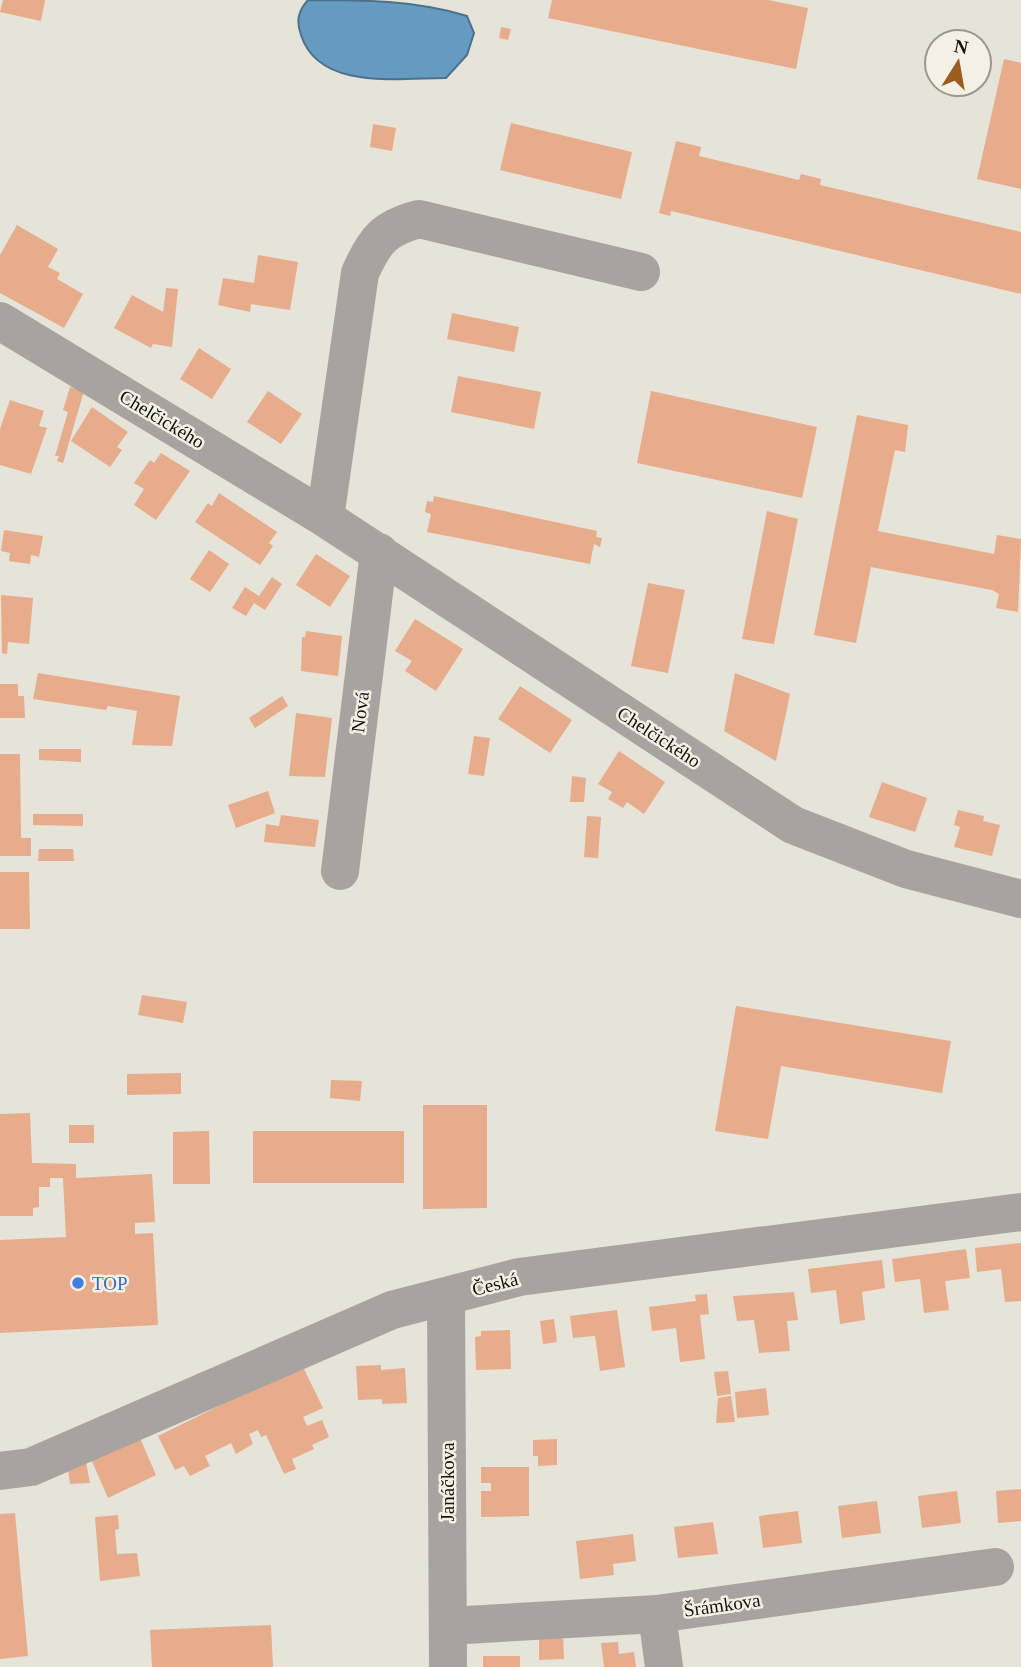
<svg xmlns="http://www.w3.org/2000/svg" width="1021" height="1667" viewBox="0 0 1021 1667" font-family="'Times New Roman',serif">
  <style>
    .water { fill: #659ac1; stroke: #4c718b; stroke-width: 2 }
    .building { fill: #e6ac8c }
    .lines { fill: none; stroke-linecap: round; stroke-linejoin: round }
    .minor { stroke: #a8a3a1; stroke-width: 38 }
    .shop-dot { fill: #3f7fe0; stroke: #f4f0e5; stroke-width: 2.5 }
    .labels { text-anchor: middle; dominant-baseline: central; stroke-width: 5; stroke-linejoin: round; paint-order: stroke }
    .street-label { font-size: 19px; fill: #12110d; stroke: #f4f0e5 }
    .shop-label { font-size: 19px; fill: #366cbe; stroke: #f4f0e5; text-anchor: start }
  </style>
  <rect width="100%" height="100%" fill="#e6e3d8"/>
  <path class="water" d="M308,0c54,0 108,0 159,16l7,17 -7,22 -21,23c-47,0 -127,13 -145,-43 -5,-14 -3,-24 7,-35z"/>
  <path class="building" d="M3,0h42l-4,21 -41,-9z
    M552,0h216l40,8 -12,61 -248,-51z
    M501,27l10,2 -3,11 -9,-2z
    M1004,59l17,4v126l-44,-10z
    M511,123l121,29 -11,47 -121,-29z
    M373,124l23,4 -4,23 -22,-4z
    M676,141l25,6 -2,9 100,24 2,-6 20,5 -1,6 201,47v62l-350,-83 -1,5 -11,-3z
    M17,225l41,24 -10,18 12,6 -3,6 26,15 -19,34 -64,-35v-38z
    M258,255l40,7 -8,48 -39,-6 -1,8 -32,-7 5,-27 31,5z
    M166,288l12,1 -6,58 -19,-3 -2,4 -37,-20 18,-33 31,17z
    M452,313l67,14 -5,25 -67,-13z
    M199,348l32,21 -19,30 -32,-20z
    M458,376l83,16 -7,37 -83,-17z
    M70,387l14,4 -21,72 -6,-2 2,-5h-4l13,-44 -5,-2z
    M268,391l34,23 -21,30 -34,-22z
    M651,391l166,36 -15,71 -165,-35z
    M10,400l34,11 -5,15 8,2 -16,46 -31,-9v-36z
    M92,407l36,25 -11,15 5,3 -12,17 -39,-26z
    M857,415l51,10 -3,27 -10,-2 -17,81 116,23 3,-19 24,4 -3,73 -22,-4 3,-14 -7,-4 -121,-23 -15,76 -42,-8z
    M161,453l29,18 -34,49 -22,-15 10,-16 -10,-6 16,-23 4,3z
    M219,493l58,39 -8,11 4,3 -13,19 -65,-43 13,-19 4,3z
    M434,496l163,35 -1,6 6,1 -2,9 -6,-3 -4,20 -163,-32 4,-18 -6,-2 2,-11 6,1z
    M767,511l31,8 -24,125 -32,-5z
    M4,530l39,6 -4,21 -8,-2 -1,9 -21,-3 1,-8 -9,-2z
    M209,550l20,14 -19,28 -20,-13z
    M316,554l34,22 -20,31 -34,-22z
    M272,577l10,7 -17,26 -11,-7 -8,13 -14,-8 13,-21 14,9z
    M648,583l37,7 -17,83 -37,-7z
    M1,595l32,3 -4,46 -21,-2 -1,12 -5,-1z
    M415,619l48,30 -27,42 -31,-20 7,-10 -17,-10z
    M306,631l36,5 -4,40 -37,-5 1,-34h3z
    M38,673l142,23 -8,50 -40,-1 5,-34 -29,-5 -2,4 -73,-11z
    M735,673l55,21 -14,67 -52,-30z
    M0,684h18v12h6l1,22h-25z
    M520,686l52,34 -22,33 -52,-34z
    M282,696l6,10 -33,22 -6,-10z
    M296,713l36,5 -7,59 -36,-1z
    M474,736l16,2 -6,38 -16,-2z
    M39,749h42v13l-42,-2z
    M619,751l46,31 -21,32 -17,-12 -4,6 -15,-9 4,-7 -14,-8z
    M0,754h20l1,84h10v18h-31z
    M572,776l14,2 -2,24h-14z
    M882,782l45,16 -12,34 -46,-15z
    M268,791l7,22 -39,15 -8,-23z
    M958,810l26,6 -1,5 17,4 -8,31 -38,-9 6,-20 -6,-2z
    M33,814h50v12l-50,-1z
    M281,815l38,5 -4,27 -51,-5 2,-18 13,2z
    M587,816l14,1 -3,41 -14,-1z
    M39,849h34l1,12h-36z
    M0,872h29l1,57h-30z
    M142,995l45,7 -4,21 -45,-8z
    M736,1006l215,35 -9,52 -161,-27 -13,73 -53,-8z
    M181,1073v21l-54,1v-21z
    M331,1080l31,1 -2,20 -30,-3z
    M423,1105h64v103l-64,1z
    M30,1113l2,50 44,1v14l76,-4 3,48 -20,1v11l18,-1 5,92 -158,8v-93l66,-3 -3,-59h-13v9h-11v20l-6,1v8h-33v-102z
    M69,1125h25v18h-25z
    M209,1131l1,53h-37v-52z
    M253,1131h151v52h-151z
    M1021,1243v58l-16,1 -4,-33 -24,3 -2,-24z
    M966,1249l4,29 -25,3 4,29 -25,3 -4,-34 -25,3 -3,-23z
    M882,1260l3,28 -23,4 3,28 -25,4 -4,-34 -25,3 -3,-24z
    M794,1292l4,28 -11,1 3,30 -31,2 -5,-33 -17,1 -4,-25z
    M707,1294l2,20 -9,1 5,44 -25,3 -4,-34 -24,3 -3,-24 47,-6 -1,-6z
    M617,1310l8,57 -25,4 -5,-35 -22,2 -3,-22z
    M554,1319l3,23 -14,2 -3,-23z
    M510,1330l1,39 -35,1 -1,-33 6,-1v-5z
    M302,1365l21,43 -20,9 4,9 15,-6 7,17 -17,8 2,4 -22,10 4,10 -12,5 -18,-39 -5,2 -3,-7 -9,4 4,10 -17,10 -5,-11 -26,13 5,10 -20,10 -6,-10 -9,4 -17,-34z
    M381,1365v5l24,-2 2,35 -25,1v-5l-24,1 -2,-34z
    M728,1371l3,23 -14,2 -3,-24z
    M766,1388l3,27 -32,3 -2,-26z
    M731,1396l4,26 -19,1 2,-25z
    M140,1438l16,37 -48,23 -17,-39z
    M557,1439v26l-19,1v-10h-5v-16z
    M86,1462l4,21 -20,1 -2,-14z
    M481,1467h48v49l-48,1v-26h10v-8h-10z
    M1021,1489v32l-23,2 -2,-32z
    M957,1491l4,32 -39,5 -4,-32z
    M877,1501l4,32 -39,5 -4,-32z
    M798,1511l4,32 -39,5 -4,-32z
    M15,1513l13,143 -28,3v-145z
    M118,1515l1,14 -4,1 2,24 20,-1 3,23 -40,5 -5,-64z
    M713,1522l5,32 -40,4 -4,-31z
    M633,1534l3,27 -23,3 1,11 -34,4 -4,-38z
    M271,1625l2,42h-121l-2,-37z
    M539,1634h24l1,25 -25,1z
    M618,1642l1,12 15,-2 2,15h-32l-3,-24z
    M483,1656h37v11h-37z"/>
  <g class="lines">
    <path class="minor" d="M0,321l325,197 468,307 113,44 115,30
      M325,518l35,-245c15,-33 24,-45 59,-54l222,53
      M340,871l39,-319
      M446,1297l2,370
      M0,1471l31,-4 361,-157 127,-33 502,-65
      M657,1614l7,53
      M448,1626l209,-12 338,-47"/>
  </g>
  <circle class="shop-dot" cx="78" cy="1283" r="7"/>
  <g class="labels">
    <g class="street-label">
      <text transform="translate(162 419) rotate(31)">Chelčického</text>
      <text transform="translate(360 712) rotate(-83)">Nová</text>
      <text transform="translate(659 737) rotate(33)">Chelčického</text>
      <text transform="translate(495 1284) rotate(-14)">Česká</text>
      <text transform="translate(447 1482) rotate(-90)">Janáčkova</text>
      <text transform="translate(722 1605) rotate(-8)">Šrámkova</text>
    </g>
    <g class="shop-label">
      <text x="92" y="1283">TOP</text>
    </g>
  </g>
  <g transform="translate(958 63) rotate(11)"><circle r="33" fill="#f4f0e5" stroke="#9a978f" stroke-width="2"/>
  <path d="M0-5L12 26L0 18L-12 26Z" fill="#9a5d20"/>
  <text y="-10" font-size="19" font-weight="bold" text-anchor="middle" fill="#12110d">N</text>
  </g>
</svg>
